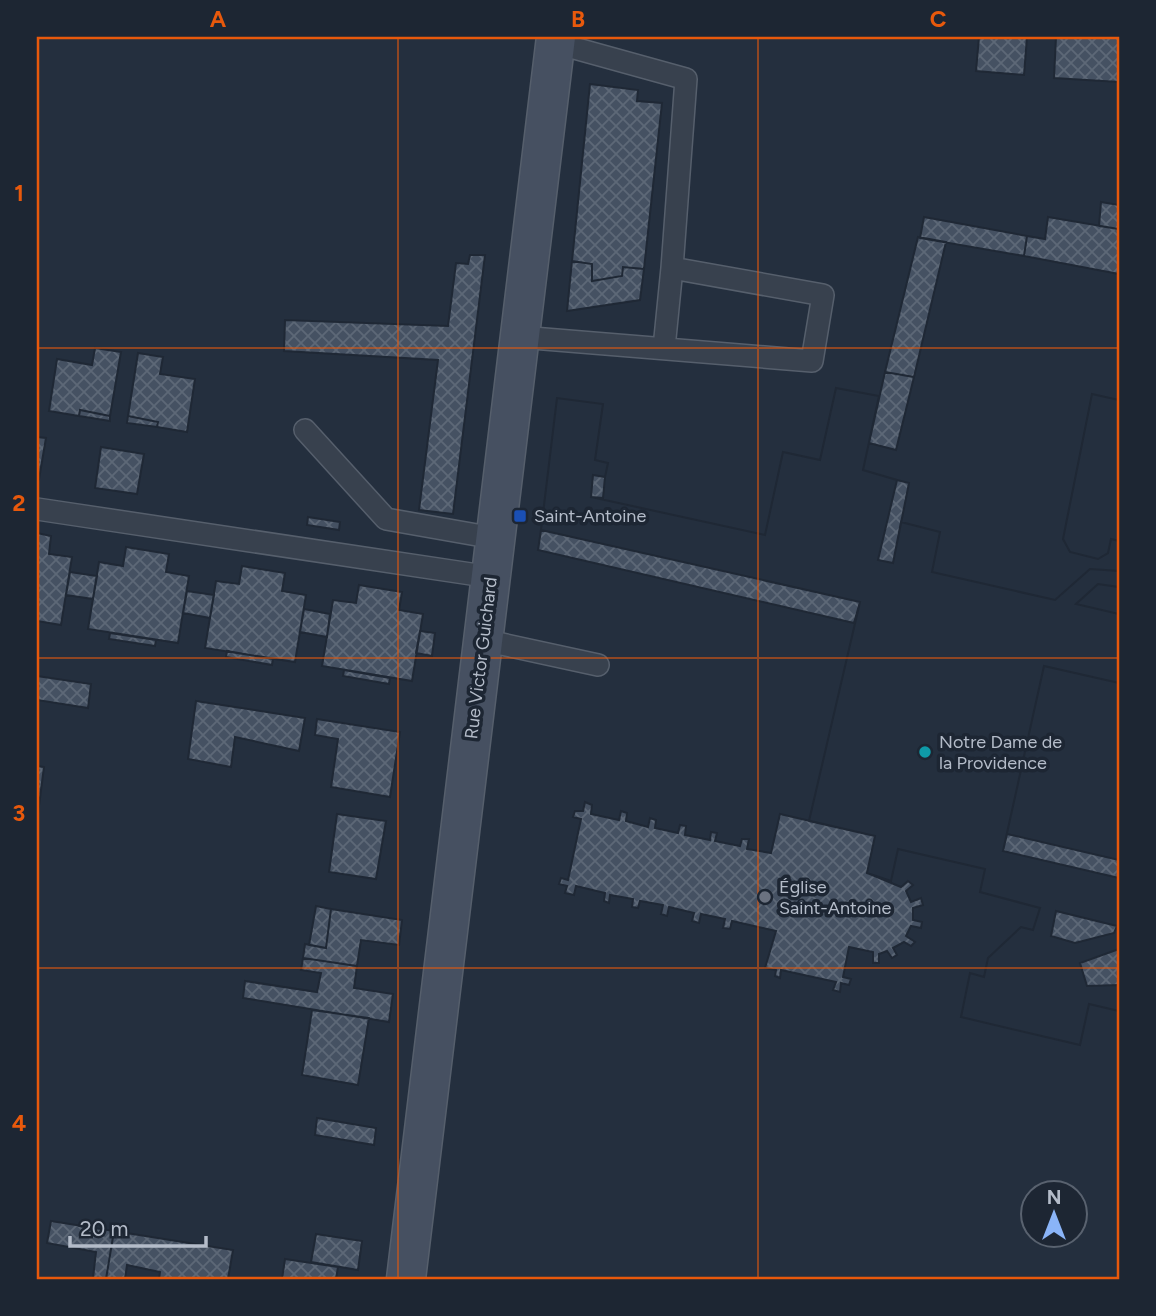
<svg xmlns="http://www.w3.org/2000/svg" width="1156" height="1316" viewBox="0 0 1156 1316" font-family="Figtree,sans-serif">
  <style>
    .building { fill: url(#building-cross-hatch); stroke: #1f2835; stroke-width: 2; fill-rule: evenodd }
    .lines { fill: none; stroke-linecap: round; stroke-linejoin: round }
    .service-casing { stroke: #565f6c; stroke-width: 24 }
    .secondary-casing { stroke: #565f6c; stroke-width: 41 }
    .service { stroke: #38414e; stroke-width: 21 }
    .secondary { stroke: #465061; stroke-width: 38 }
    .grid { fill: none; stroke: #e8590c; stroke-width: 2; stroke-opacity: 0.55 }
    .transit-dot { fill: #1a4fb4; stroke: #1d2633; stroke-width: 2.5 }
    .culture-dot { fill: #0f9aa8; stroke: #1d2633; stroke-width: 2.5 }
    .worship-dot { fill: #6b7280; stroke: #1d2633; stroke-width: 2.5 }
    .labels { text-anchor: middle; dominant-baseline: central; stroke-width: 7; stroke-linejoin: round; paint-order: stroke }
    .poi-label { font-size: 18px; fill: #b4bcc9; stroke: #1d2633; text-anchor: start }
    .street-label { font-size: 18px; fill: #b4bcc9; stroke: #1d2633 }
    .neatline { fill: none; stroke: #e8590c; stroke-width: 2.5 }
    .grid-label { font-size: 23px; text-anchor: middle; font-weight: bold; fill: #e8590c }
  </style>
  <defs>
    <pattern id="building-cross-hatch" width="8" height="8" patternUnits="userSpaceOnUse" patternTransform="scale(1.75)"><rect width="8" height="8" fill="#455162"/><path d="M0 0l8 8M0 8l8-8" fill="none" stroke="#5d6877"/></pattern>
  </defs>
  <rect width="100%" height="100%" fill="#242f3e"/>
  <path class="building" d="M979,37h48l-3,38 -48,-4z
    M1056,37h63v45l-65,-4z
    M590,84l48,6 -1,11 25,2 -18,166 -21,-2 -1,9 -30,5v-17l-20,-3z
    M1101,202l18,3v24l-20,-3z
    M924,217l103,19 -3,20 -104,-18z
    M1048,217l71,12v45l-95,-18 3,-20 18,3z
    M918,237l28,5 -32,135 -29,-5z
    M470,255h15l-32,259 -34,-4 19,-150 -154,-9 1,-31 163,6 8,-63 12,1z
    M572,261l20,3v17l30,-5 1,-9 21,2 -4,31 -73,11z
    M95,348l26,4 -11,64 -30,-6 -1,6 -30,-5 8,-52 35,6z
    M138,353l25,4 -3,17 35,5 -8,53 -30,-5 1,-5 -30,-6z
    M885,372l29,5 -18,73 -27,-7z
    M836,388l43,8 -16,74 34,10 -19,80 15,3 8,-41 39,10 -8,40 123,28 35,-31 29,2v16l-21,-3 -22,20 43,10v69l-75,-17 -41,185 116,27v71l-39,14 7,23 32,-1v26l-30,-7 -9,41 -119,-28 9,-44 14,4 4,-19 33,-31 12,3 7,-22 -60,-16 5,-23 -87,-20 -7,32 -24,-8 8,-37 -66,-15 51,-219 -319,-72 16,-132 46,6 -8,56 13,3 -3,14 -12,-2 -2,22 174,38 18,-83 37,8zM1056,911l61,15 -3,7 -39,10 -24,-7z
    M836,388l43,8 -16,74 34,10 -19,80 15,3 8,-41 39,10 -8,40 123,28 35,-31 29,2v16l-21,-3 -22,20 43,10v69l-75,-17 -41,185 116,27v133l-30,-7 -9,41 -119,-28 9,-44 14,4 4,-19 33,-31 12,3 7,-22 -60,-16 5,-23 -87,-20 -7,32 -24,-8 8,-37 -66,-15 51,-219 -319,-72 16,-132 46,6 -8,56 13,3 -3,14 -12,-2 -2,22 174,38 18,-83 37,8z
    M1092,394l27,6v141l-8,-2 -3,14 -10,6 -28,-7 -7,-13z
    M1092,394l27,6v141l-8,-2 -3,14 -10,6 -28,-7 -7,-13z
    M80,410l30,6v5l-31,-5z
    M128,416l30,6 -1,5 -30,-4z
    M37,437l9,1 -7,41 -2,-1z
    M101,447l43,7 -7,40 -42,-6z
    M593,475l12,2 -2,21 -12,-1z
    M897,480l12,3 -16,80 -15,-3z
    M308,517l32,5 -1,8 -32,-5z
    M541,530l319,72 -6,21 -316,-73z
    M37,533l14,3 -2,18 23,3 -11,68 -24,-4z
    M126,547l43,7 -3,18 23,4 -11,67 -90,-14 11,-67 24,4z
    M242,566l43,7 -3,18 24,4 -11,67 -90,-14 11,-67 23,3z
    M70,572l27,4 -4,23 -27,-4z
    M359,585l43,7 -3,18 24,4 -11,67 -90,-15 11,-66 23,3z
    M187,591l27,4 -4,23 -27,-5z
    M304,609l26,5 -3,23 -27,-5z
    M420,631l15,2 -3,23 -16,-3z
    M110,633l46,7 -1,6 -46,-7z
    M227,651l46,8 -1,6 -46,-8z
    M344,670l46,8 -1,6 -46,-8z
    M37,676l54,8 -3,24 -51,-8z
    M196,701l109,17 -6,33 -64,-14 -4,30 -43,-8z
    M317,719l83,13 -10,65 -59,-10 7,-48 -23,-4z
    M37,766l7,1 -7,54z
    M585,802l7,3 -1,9 28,6 2,-9 6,2 -1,8 22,6 2,-9 6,2 -1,8 23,5 2,-8 6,1 -1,9 25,5 1,-8 6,1 -2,8 25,5 2,-7h7l-2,10 24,4 9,-39 95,22 -8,37 34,14 7,-6 5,4 -7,6 5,11 10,-4 2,7 -10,3v12l9,2 -1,6 -10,-2 -5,10 9,6 -4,4 -7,-4 -11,6 4,7 -5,3 -5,-7 -8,3v9h-6v-11l-24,-5 -6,30 8,2 -2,6 -8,-2 -1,9 -7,-2 3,-8 -55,-12 -1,8 -5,-2 1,-6 -11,-2 11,-37 -44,-10 -2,8 -7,-1 2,-9 -24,-5 -2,9 -7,-2 2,-8 -25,-6 -2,9 -6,-2 2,-9 -23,-4 -2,7 -6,-1 1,-8 -23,-4 -1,8 -5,-2 1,-8 -29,-7 -2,9 -9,-2 2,-7 -8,-2 2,-6 7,2 13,-61 -8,-2 2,-6h8z
    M337,814l49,7 -10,58 -47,-7z
    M1007,834l112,26v18l-116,-27z
    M316,906l15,3 -5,39 -17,-3z
    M331,909l71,11 -3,25 -38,-5 -4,26 -54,-8 2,-14 21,4z
    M303,958l54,8 -3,22 39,6 -4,28 -146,-24 2,-17 72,11 4,-19 -20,-3z
    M312,1010l57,8 -11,67 -56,-10z
    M317,1118l59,10 -2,17 -59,-10z
    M51,1221l63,10 -8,48 -13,-1 3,-26 -49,-9z
    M114,1231l119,19 -5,29h-69l1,-7 -33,-7 -2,14h-19z
    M316,1234l46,7 -4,29 -47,-8z
    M285,1259l53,8 -2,12h-54z"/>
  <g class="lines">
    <defs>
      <path id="service" d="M520,337l292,24 11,-66 -151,-27 14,-189 -130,-36
        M664,348l8,-80
        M305,430l81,89 108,19
        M37,509l454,68
        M483,640l115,25"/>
      <path id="secondary" d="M406,1279l150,-1242"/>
    </defs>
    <use href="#service" class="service-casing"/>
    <use href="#secondary" class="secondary-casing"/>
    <use href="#service" class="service"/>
    <use href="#secondary" class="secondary"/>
  </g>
  <path class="grid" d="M398,37v1242M758,37v1242M37,348h1082M37,658h1082M37,968h1082"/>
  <rect class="transit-dot" x="513" y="509" width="14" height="14" rx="3.5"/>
  <circle class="culture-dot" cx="925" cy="752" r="7"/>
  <circle class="worship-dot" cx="765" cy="897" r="7"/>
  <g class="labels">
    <g class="poi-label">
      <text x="534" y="516">Saint-Antoine</text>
      <text x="939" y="742">Notre Dame de<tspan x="939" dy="21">la Providence</tspan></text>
      <text x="779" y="887">Église<tspan x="779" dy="21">Saint-Antoine</tspan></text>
    </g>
    <g class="street-label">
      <text transform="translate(481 658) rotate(-83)">Rue Victor Guichard</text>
    </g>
  </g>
  <rect width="1156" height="1316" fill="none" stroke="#1d2633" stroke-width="77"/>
  <g transform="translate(1054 1214)"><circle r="33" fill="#1d2633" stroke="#59626f" stroke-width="2"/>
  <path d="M0-5L12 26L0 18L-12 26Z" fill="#8ab4f8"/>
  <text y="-10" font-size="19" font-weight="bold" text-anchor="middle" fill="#b4bcc9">N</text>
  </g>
  <path d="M70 1236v10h136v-10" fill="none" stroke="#b4bcc9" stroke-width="3.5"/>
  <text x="80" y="1236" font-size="21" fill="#b4bcc9" stroke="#1d2633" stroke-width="5" paint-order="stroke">20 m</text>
  <rect x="38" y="38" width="1080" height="1240" class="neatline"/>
  <g class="grid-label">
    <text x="218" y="27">A</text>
    <text x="578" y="27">B</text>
    <text x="938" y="27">C</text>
    <text x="19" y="201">1</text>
    <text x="19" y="511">2</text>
    <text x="19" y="821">3</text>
    <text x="19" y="1131">4</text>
  </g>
</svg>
